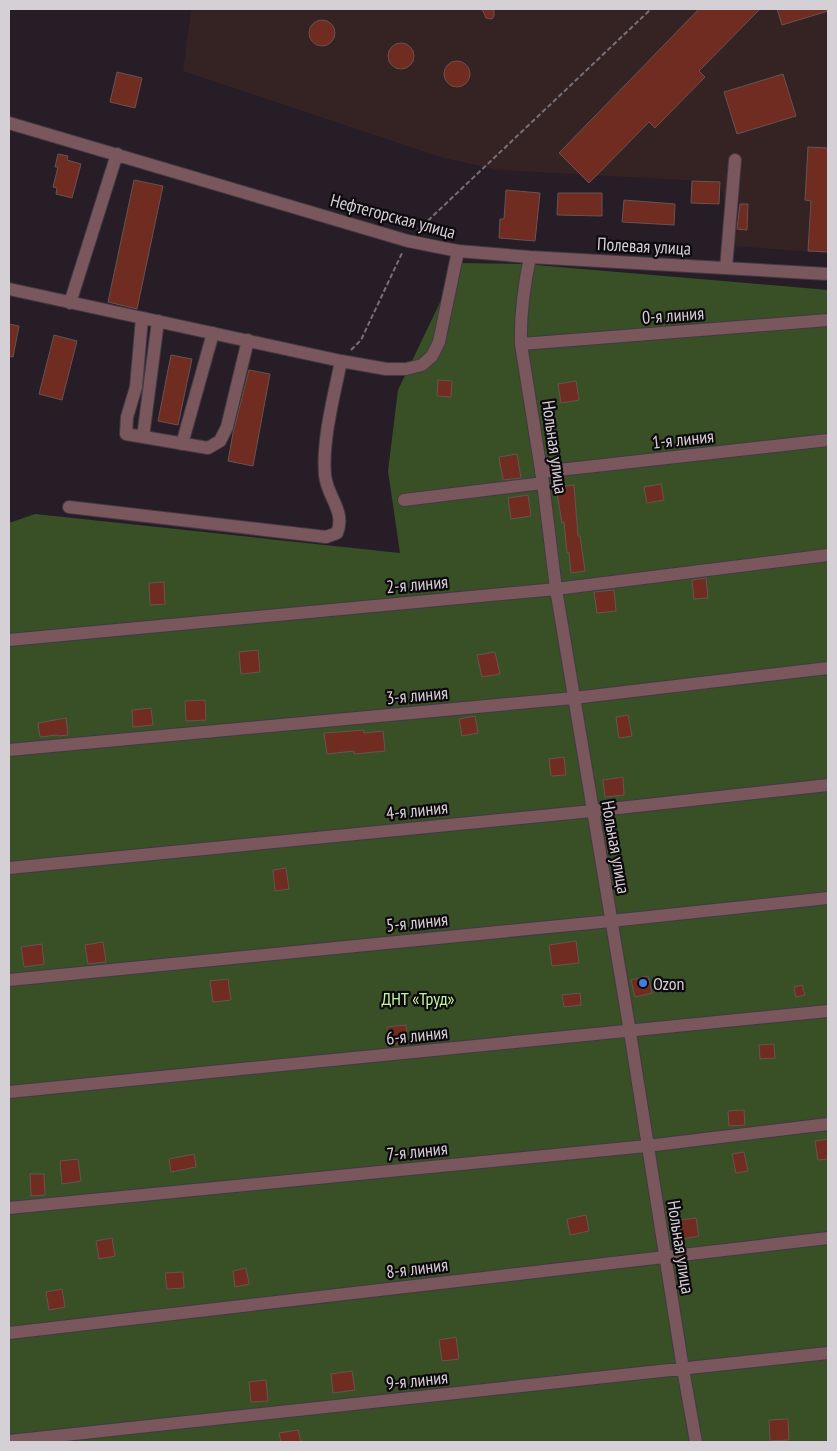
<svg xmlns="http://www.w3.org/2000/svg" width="837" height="1451" viewBox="0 0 837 1451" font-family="'PT Sans Narrow',sans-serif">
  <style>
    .industrial { fill: #352223 }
    .green { fill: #395027 }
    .building { fill: #702c20; stroke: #665451 }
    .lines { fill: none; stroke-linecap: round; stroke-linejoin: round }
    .minor-casing { stroke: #423943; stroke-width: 14 }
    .path { stroke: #777078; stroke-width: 2; stroke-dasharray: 5 2.5; stroke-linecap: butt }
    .minor { stroke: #79575c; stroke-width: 12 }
    .shop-dot { fill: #3f7fe0; stroke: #0d090d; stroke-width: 2 }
    .labels { text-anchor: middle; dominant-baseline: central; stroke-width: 4.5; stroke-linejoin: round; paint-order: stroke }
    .street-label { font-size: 18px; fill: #d5cfd6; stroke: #0d090d }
    .poi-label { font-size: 18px; fill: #d5cfd6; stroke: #0d090d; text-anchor: start }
    .park-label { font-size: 18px; fill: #c2f69c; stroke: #0d090d }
  </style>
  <rect width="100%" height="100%" fill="#261d27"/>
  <path class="industrial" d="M191,9h637v244l-95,-7 -13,-64 -221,-12 -59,-13 -257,-86z"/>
  <path class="green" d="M459,263l65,1 304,26v1152h-819v-919l26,-9 365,39 -12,-82 10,-81z"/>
  <path class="building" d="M482,9h12v7l-2,3 -6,-1z
    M699,9h61l-61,62 6,6 -50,51 -6,-6 -60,61 -30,-30z
    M777,9h51v2l-46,14z
    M309 33a13 13 0 1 1 26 0a13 13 0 1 1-26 0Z
    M388 56a13 13 0 1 1 26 0a13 13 0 1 1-26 0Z
    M444 74a13 13 0 1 1 26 0a13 13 0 1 1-26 0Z
    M117,72l25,6 -7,30 -25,-6z
    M783,74l13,42 -59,18 -13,-42z
    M808,147l20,1v104l-20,-1 3,-50 -6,-1z
    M58,154l10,2 -1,4 14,4 -9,34 -16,-4 1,-6 -4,-1 5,-20h-3z
    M134,180l29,6 -26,123 -29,-7z
    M692,181l28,1 -1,22 -28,-1z
    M506,190l34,3 -5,48 -36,-3 1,-19h4z
    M558,193h44v23l-45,-1z
    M624,200l51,4 -1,21 -52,-3z
    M740,204h8l-1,26 -10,-1z
    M9,324l10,2 -6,31 -4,-1z
    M54,335l23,6 -15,59 -23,-6z
    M171,355l21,4 -14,66 -20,-4z
    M249,370l21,4 -17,92 -25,-5 5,-28z
    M438,380l14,1 -1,16 -14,-1z
    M576,381l3,19 -18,3 -3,-19z
    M517,454l4,24 -18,2 -4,-23z
    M661,484l3,16 -17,3 -3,-16z
    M574,485l4,51h2l5,35 -14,2 -2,-21 -2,1 -3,-31 -2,1 -6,-36z
    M528,495l3,21 -20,3 -3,-21z
    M706,578l2,20 -14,1 -2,-19z
    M164,582l1,22 -15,1 -1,-22z
    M614,590l2,21 -19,2 -3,-21z
    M258,650l2,22 -19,2 -2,-22z
    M495,652l5,22 -18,3 -5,-22z
    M205,700l1,20 -20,1 -1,-20z
    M151,708l2,17 -20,2 -1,-17z
    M628,715l4,21 -13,2 -3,-21z
    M475,716l3,17 -16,3 -3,-17z
    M66,718l2,17 -10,1 -1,-1 -17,2 -2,-14z
    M364,730v3l19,-2 2,20 -31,3v-3l-27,3 -3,-21z
    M564,757l2,18 -15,1 -2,-17z
    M623,777l1,18 -19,2 -2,-17z
    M286,868l3,21 -14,2 -2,-21z
    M576,941l3,22 -27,3 -3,-21z
    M103,942l3,20 -18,2 -3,-19z
    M42,944l2,20 -20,3 -3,-20z
    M648,976l4,17 -17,4 -4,-17z
    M228,979l3,21 -18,2 -3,-21z
    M802,985l3,10 -9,2 -2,-10z
    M580,993l1,12 -17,2 -2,-12z
    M406,1025l2,18 -19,1 -2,-17z
    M774,1044l1,14 -15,1 -1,-14z
    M744,1110l1,15 -16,1 -1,-15z
    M828,1139v20l-10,1 -3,-19z
    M744,1152l4,19 -12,2 -4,-19z
    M194,1154l2,13 -25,5 -2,-13z
    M78,1159l3,22 -19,3 -2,-23z
    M30,1174h14l1,21 -14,1z
    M586,1215l3,16 -19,4 -3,-16z
    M696,1218l3,18 -17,3 -3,-19z
    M112,1238l3,18 -16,3 -3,-18z
    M246,1268l3,16 -14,3 -2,-16z
    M183,1272l1,16 -17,1 -2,-16z
    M62,1289l3,18 -16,3 -3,-18z
    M456,1337l3,22 -17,2 -3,-21z
    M352,1371l3,19 -22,3 -2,-19z
    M266,1380l2,21 -17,1 -2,-20z
    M788,1419l1,21 -19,1 -1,-21z
    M298,1430l3,12h-20l-2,-9z"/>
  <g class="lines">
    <defs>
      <path id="minor" d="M9,123l399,118 50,10 72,6 298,17
        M530,257c-6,29 -10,57 -9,87l22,139 13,106 74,443 53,337 13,73
        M726,268l9,-108
        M9,289l332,72 45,8h20l16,-4 10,-9 7,-14 19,-91
        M70,303l47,-149
        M142,318l-6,69 -9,30 -1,17 82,14 12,-7 7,-14 21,-87
        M521,344l307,-24
        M143,437l15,-116
        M182,444l31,-111
        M541,472l287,-32
        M404,500l139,-17
        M69,507l257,30 11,-4c9,-22 -10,-36 -12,-58 -3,-35 9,-79 16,-114
        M9,640l547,-51 272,-34
        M9,750l565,-52 254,-30
        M9,868l583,-57 236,-26
        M9,980l602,-59 217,-23
        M9,1092l819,-81
        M9,1208l638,-62 181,-22
        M9,1333l819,-95
        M9,1441l819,-88"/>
    </defs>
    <use href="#minor" class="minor-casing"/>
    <path class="path" d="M417,231l234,-222
      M351,350l10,-10 42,-89"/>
    <use href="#minor" class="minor"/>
  </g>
  <circle class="shop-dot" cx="643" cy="983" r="5"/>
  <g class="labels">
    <g class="street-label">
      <text transform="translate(393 216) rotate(15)">Нефтегорская улица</text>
      <text transform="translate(644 246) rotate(3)">Полевая улица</text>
      <text transform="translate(673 315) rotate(-4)">0-я линия</text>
      <text transform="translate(683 439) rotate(-6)">1-я линия</text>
      <text transform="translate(555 447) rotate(82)">Нольная улица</text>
      <text transform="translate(417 584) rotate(-5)">2-я линия</text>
      <text transform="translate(417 695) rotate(-5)">3-я линия</text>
      <text transform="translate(417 810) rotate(-6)">4-я линия</text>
      <text transform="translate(616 847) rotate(80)">Нольная улица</text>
      <text transform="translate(417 922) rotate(-6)">5-я линия</text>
      <text transform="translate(417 1035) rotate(-6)">6-я линия</text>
      <text transform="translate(417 1151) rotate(-6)">7-я линия</text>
      <text transform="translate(681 1247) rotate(81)">Нольная улица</text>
      <text transform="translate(417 1268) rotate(-7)">8-я линия</text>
      <text transform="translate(417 1380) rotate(-6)">9-я линия</text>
    </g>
    <g class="poi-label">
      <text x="653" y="983">Ozon</text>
    </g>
    <g class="park-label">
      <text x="418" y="998">ДНТ «Труд»</text>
    </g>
  </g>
  <rect width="837" height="1451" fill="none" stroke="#d5cfd6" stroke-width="20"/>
</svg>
